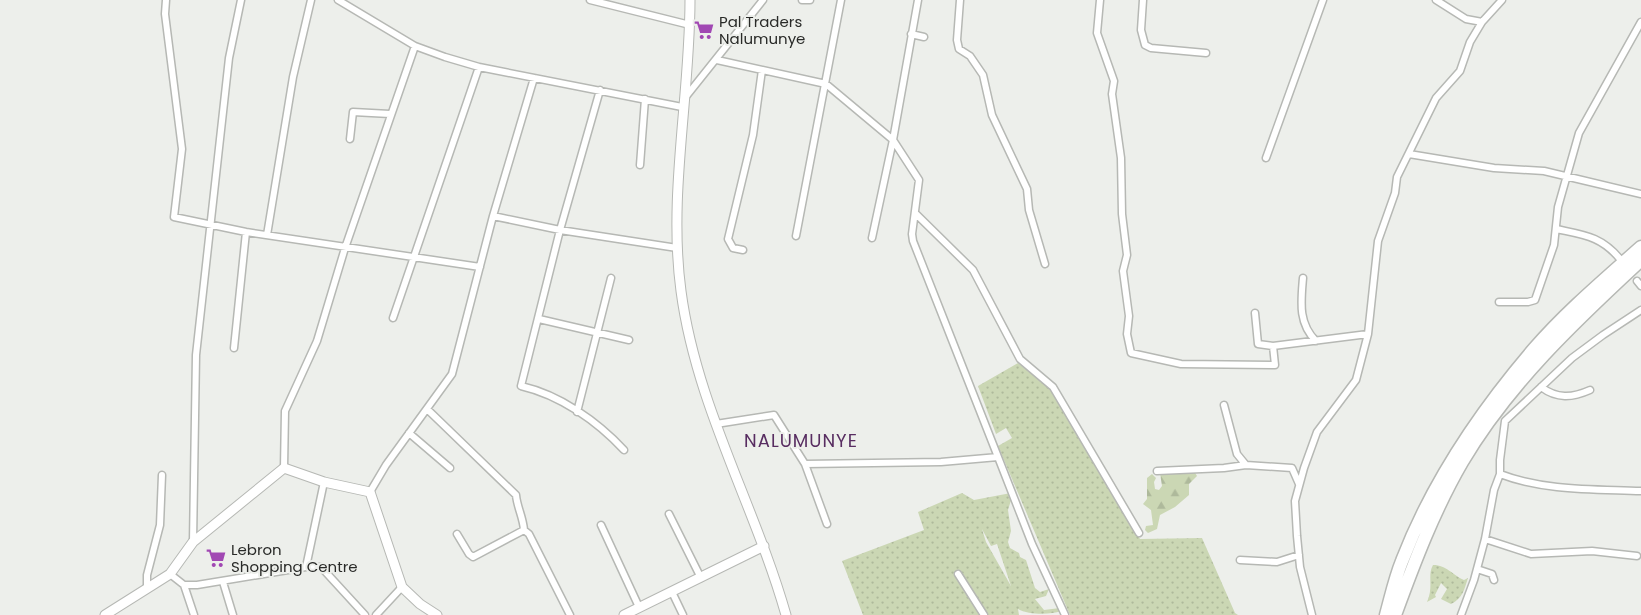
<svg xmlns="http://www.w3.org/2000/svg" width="1641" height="615" viewBox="0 0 1641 615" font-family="Poppins,sans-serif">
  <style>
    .green { fill: url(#green-dots); fill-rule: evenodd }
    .forest { fill: url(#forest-firs) }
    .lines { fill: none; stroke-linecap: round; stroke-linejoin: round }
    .street-casing { stroke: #b6b8b4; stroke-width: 9 }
    .secondary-casing { stroke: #b6b8b4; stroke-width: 11 }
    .highway-casing { stroke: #b6b8b4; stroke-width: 15 }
    .street { stroke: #fff; stroke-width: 6 }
    .secondary { stroke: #fff; stroke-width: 9 }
    .highway { stroke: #fff; stroke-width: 12 }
    .labels { text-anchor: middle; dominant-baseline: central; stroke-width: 4; stroke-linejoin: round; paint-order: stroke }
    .poi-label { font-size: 15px; fill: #292a28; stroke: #edefeb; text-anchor: start }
    .quarter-label { font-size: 18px; letter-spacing: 1px; fill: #582d61; stroke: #edefeb }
  </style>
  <defs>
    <pattern id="green-dots" width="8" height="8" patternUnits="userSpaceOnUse" patternTransform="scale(1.25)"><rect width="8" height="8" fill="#cbd7b4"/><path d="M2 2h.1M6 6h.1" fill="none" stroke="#aeb99b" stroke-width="1.8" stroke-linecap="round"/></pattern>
    <pattern id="forest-firs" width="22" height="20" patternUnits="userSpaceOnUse" patternTransform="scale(1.25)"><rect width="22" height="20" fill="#cbd7b4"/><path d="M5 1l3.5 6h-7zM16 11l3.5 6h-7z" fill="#aeb99b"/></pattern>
  </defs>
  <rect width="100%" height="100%" fill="#edefeb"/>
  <path class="green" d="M1018,363l33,26 89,150 62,-1 33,75 3,2h-168l-72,-169 14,-8 -6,-10 -10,6 -18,-48z
    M962,493l12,7 37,-7 1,4 -4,13 3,21 -3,11 2,6 9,5 1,4 6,3 9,28 5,4 9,-3 -3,7 -11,3 9,11 16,-2 1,3c-11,4 -32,4 -43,-2l1,6h-156l-21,-54 82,-31 -6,-18zM982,529l9,17 6,-2 14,42 -25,-44z
    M1433,565c14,0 19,10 31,15l4,-2c-4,12 -5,20 -17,26l-10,-5 6,-10 -6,-6 -6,12 1,2 -9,5c7,-15 0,-27 6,-37z"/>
  <path class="forest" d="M1194,471l3,5 -8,8v11l-14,12 -15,8 -3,14 -9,4 -3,-3 1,-4 7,-1 -2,-15 -8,-6 4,-5v-21l5,-4 4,4 -2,4 1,7 4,1 3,-4 -2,-13z"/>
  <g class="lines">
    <defs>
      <path id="street" d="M166,0l-1,14 17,135 -8,68 72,15 234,35
        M338,0l77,46 30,11 34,10 203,40
        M590,0l100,25
        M802,0h8
        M960,0l-3,40 2,9 11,7 13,19 9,40 35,74 2,21 16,54
        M1100,0l-3,33 17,48 -2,13 9,64 1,56 5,41 -4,16 6,45 -2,18 4,19 50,11 94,1 -2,-19 95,-12
        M1143,0l-2,30 4,15 6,3 55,5
        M1436,0l30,19 16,3
        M911,34l13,3
        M717,60l109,24 67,56 -21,98
        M600,90l-40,140 -39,156c39,9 76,35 103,64
        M684,99l79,-99
        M350,139l3,-27 37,2
        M1409,154l85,14 50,3 97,23
        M1266,158l57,-158
        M640,165l5,-66
        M915,213l58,57 47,89 33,28 86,146
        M493,216l41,-138
        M1556,229c28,6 45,7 64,30
        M267,235l26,-158 18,-77
        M796,236l45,-236
        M743,250l-10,-2 -5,-9 25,-104 9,-65
        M1303,278c-2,24 -5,45 13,63
        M1637,281l4,5
        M1499,302h29l7,-2 19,-55 4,-38 21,-74 62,-111
        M1255,313l3,31 15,2
        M393,318l86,-251
        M539,319l90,21
        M234,348l12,-116
        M1541,387c16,12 31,11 49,3
        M1224,405l13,49 9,11 46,3 7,16
        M427,409l89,86c1,12 7,22 8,35l5,4 41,81
        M577,412l34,-134
        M716,424l58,-9 31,49 22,60
        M409,433l41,35
        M998,457l34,87 33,71
        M805,464l136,-2 57,-5 -85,-216 -1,-7 7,-54 -26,-40 25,-140
        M284,468l1,-57 32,-70 28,-93 70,-202
        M1157,471l67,-3 22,-3
        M1500,474c44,17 95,15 141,17
        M370,492l16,-27 66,-91 41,-158 67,14 117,18
        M669,514l32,64
        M601,525l38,82
        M457,534l12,20 4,3 51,-27
        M1485,539l46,15 61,-3 45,5
        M193,542l3,-187 33,-297 12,-58
        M1240,560l37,2 22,-7
        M306,567l18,-85
        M1477,569l15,5 2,6
        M170,574l14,11h13l109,-18h15l44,48
        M958,574l26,41
        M223,582l10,33
        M184,585l10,30
        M147,589v-14l13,-50 2,-50
        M672,592l11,23
        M376,615l26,-28
        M1312,615l-12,-48 -3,-31 -2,-35 9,-33 13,-36 39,-52 12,-46 10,-93 17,-48 2,-16 39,-79 24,-27 10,-29 12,-20 20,-22
        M1461,615l13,-35 11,-41 9,-49 6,-16v-14l5,-39 67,-63 31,-23 38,-25"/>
      <path id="secondary" d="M690,0c0,97 -22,195 -9,291 15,114 74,215 105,324
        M105,615l65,-41 23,-32 91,-74 40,14 46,10 32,95 18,17 17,11
        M624,615l140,-69"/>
      <path id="highway" d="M1386,615c5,-18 9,-37 16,-54 30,-78 78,-149 132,-212 32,-37 70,-69 107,-102
        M1395,615c19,-52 39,-105 67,-153 46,-78 113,-141 179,-202"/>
    </defs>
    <use href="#street" class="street-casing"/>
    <use href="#secondary" class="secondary-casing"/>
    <use href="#highway" class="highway-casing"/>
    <use href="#street" class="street"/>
    <use href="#secondary" class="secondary"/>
    <use href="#highway" class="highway"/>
  </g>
  <defs>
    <symbol id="supermarket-bare" viewBox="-9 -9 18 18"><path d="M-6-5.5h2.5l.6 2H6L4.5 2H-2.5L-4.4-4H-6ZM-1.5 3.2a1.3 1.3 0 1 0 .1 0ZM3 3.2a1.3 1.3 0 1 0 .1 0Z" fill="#a148b3" stroke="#edefeb" stroke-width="2.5" paint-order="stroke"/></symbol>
  </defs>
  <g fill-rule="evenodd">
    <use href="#supermarket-bare" x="690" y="16" width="28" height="28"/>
    <use href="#supermarket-bare" x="202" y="544" width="28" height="28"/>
  </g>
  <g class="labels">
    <g class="poi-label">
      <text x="719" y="21">Pal Traders<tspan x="719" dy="17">Nalumunye</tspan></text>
      <text x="231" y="549">Lebron<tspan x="231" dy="17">Shopping Centre</tspan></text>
    </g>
    <g class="quarter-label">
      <text x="801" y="440">NALUMUNYE</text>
    </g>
  </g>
</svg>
